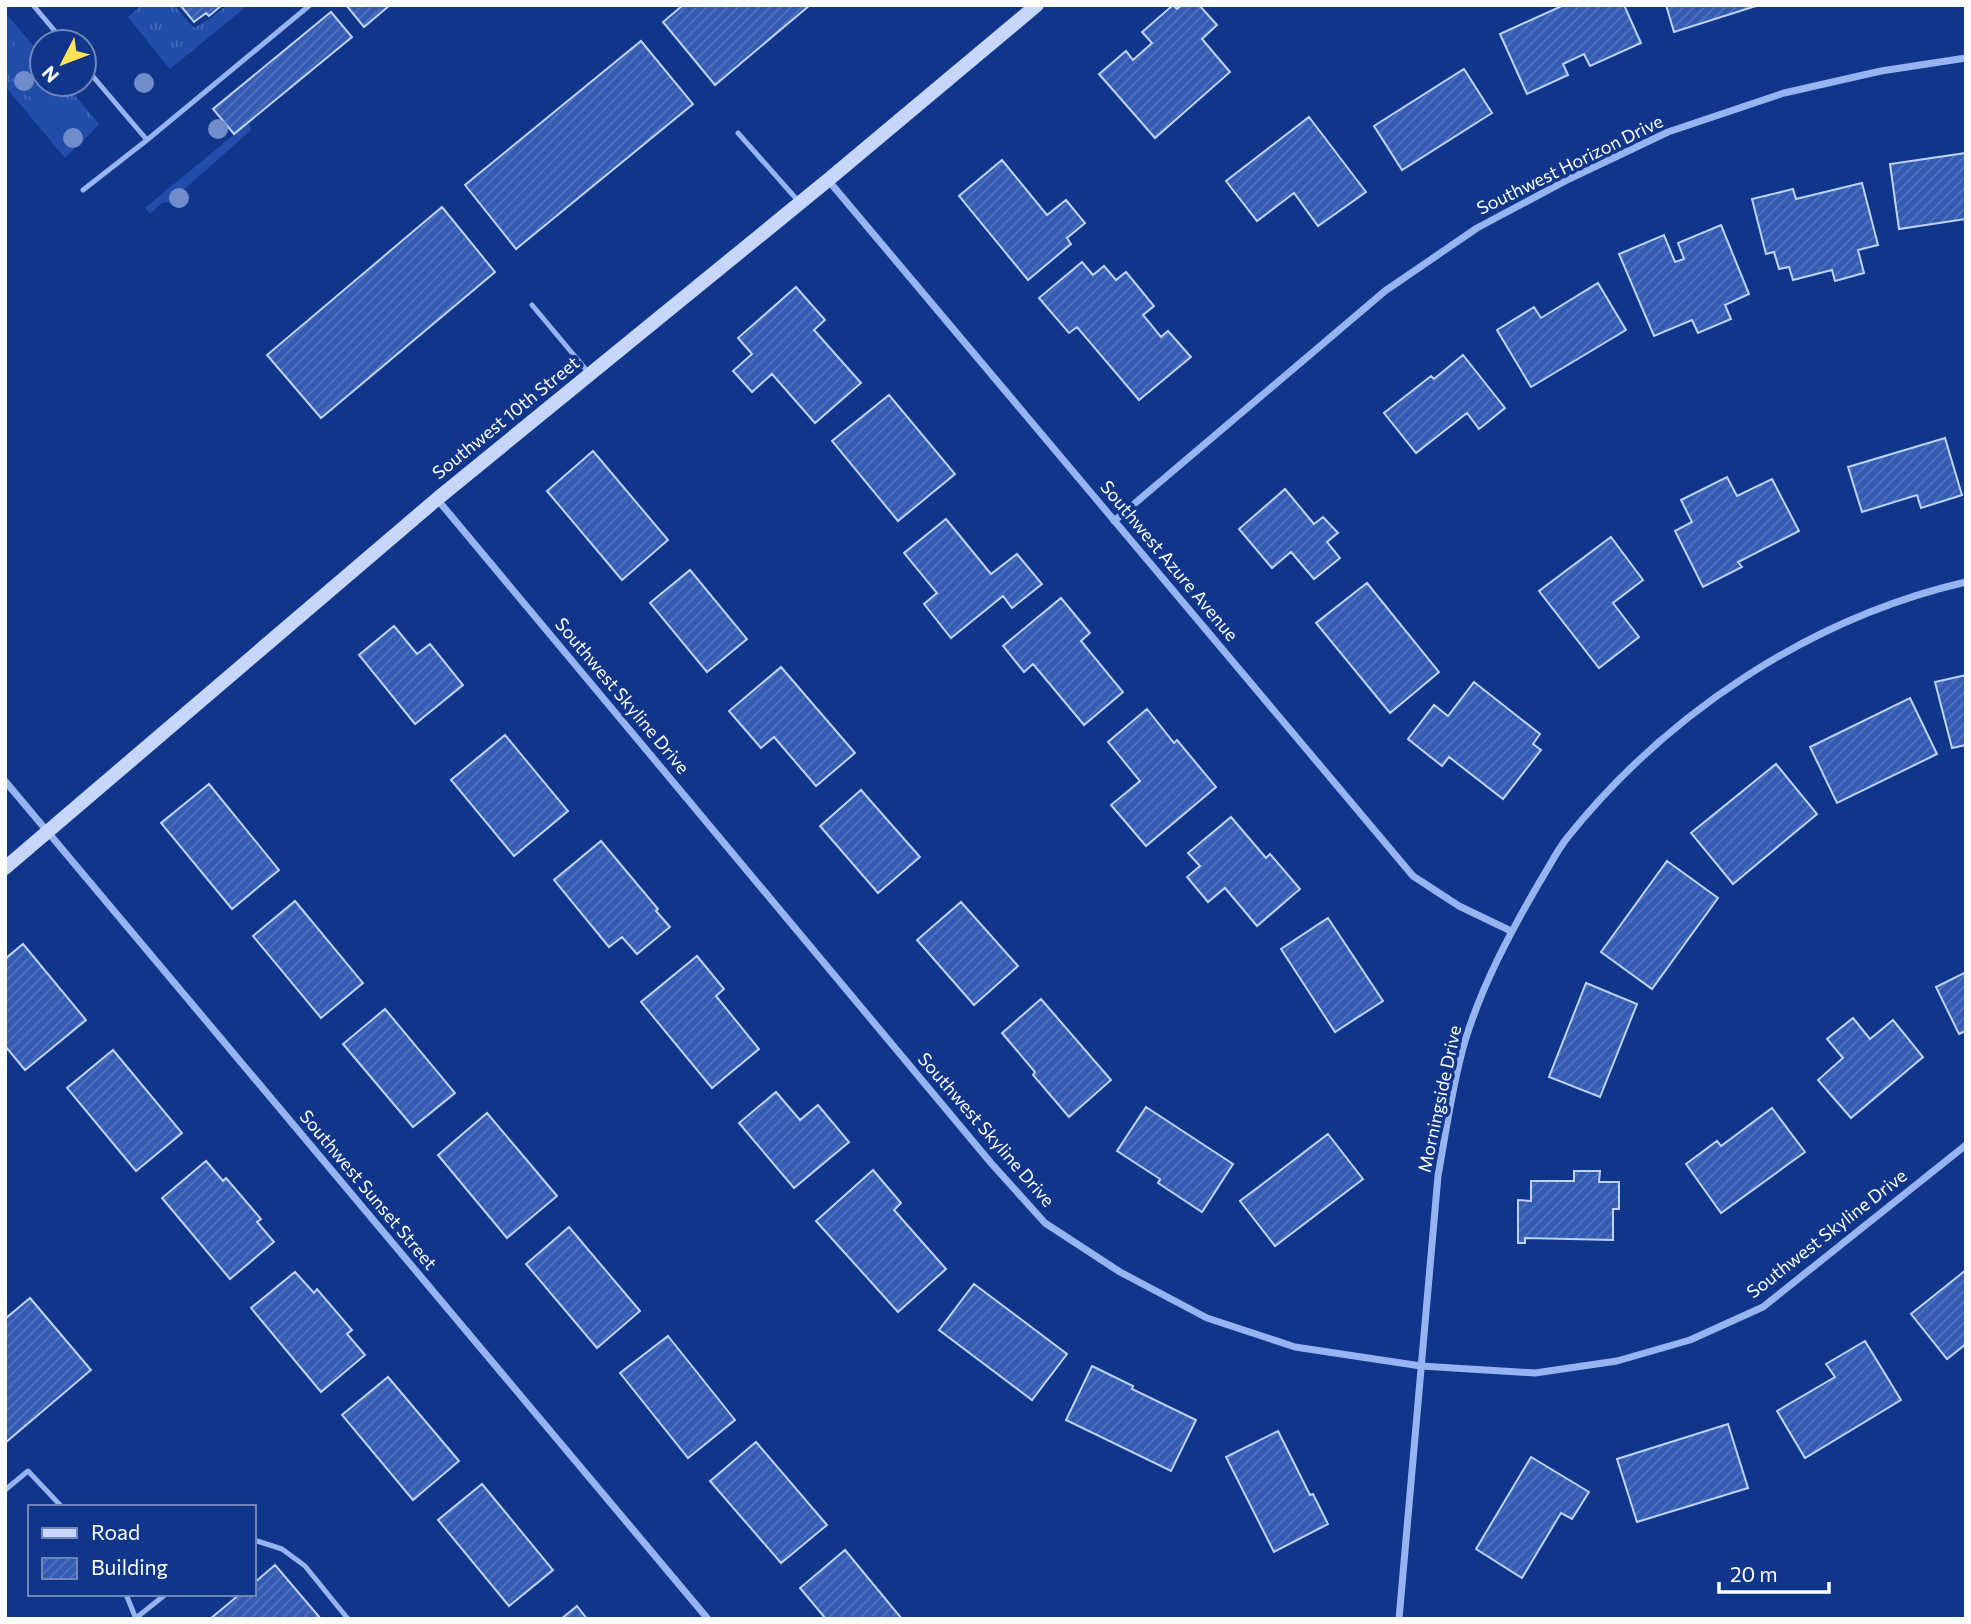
<svg xmlns="http://www.w3.org/2000/svg" width="1971" height="1624" font-family="Commissioner,sans-serif">
<style>
.grass{fill:url(#grass-tufts)}
.garden{fill:#224dab}
.building{fill:url(#building-hatch);stroke:#bed2fd;stroke-width:2}
.lines{fill:none;stroke-linecap:round;stroke-linejoin:round}
.lane{stroke:#97b4f2;stroke-width:5}
.street{stroke:#97b4f2;stroke-width:7}
.secondary{stroke:#c6d6fc;stroke-width:14}
.tree{fill:#708cca}
.labels{text-anchor:middle;stroke-width:7;stroke-linejoin:round;paint-order:stroke}
.street-label{font-size:18px;fill:#fff;stroke:#10368b}
</style>
<defs>
<pattern id="grass-tufts" width="24" height="20" patternUnits="userSpaceOnUse" patternTransform="scale(1.75)"><rect width="24" height="20" fill="#224dab"/><path d="M3 7l-1-3M5 7V3M7 7l1-3M15 17l-1-3M17 17v-4M19 17l1-3" fill="none" stroke="#4368b8"/></pattern>
<pattern id="building-hatch" width="6" height="6" patternUnits="userSpaceOnUse" patternTransform="scale(1.75)"><rect width="6" height="6" fill="#345cb3"/><path d="M-1 1l2-2M0 6l6-6M5 7l2-2" fill="none" stroke="#5274be"/></pattern>
</defs>
<rect width="100%" height="100%" fill="#10368b"/>
<path class="grass" d="M142,5H147L149,7L154,5H174L194,28L212,17L227,5H248L170,69L128,17Z
M8,16L42,56V80L5,36V18Z
M5,67L74,149L65,158L5,86Z
M45,84H65L99,124L89,135Z"/>
<path class="garden" d="M5,36L42,80V84H45L89,135L74,149L5,67Z
M248,123L251,127V130L170,202L162,203L150,214L145,208Z"/>
<path class="building" d="M180,5H222L209,16L206,13L194,22Z
M346,5H390L364,27Z
M683,5H810L715,85L663,22Z
M1173,5L1177,9L1182,5H1199L1217,25L1202,39L1230,72L1155,138L1099,74L1126,51L1133,60L1152,43L1142,32Z
M1564,5H1624L1641,43L1590,66L1584,54L1563,64L1568,75L1527,94L1500,34Z
M1666,5H1759L1674,32Z
M331,12L352,37L234,134L213,109Z
M641,41L693,104L516,249L465,185Z
M1464,69L1492,113L1402,170L1374,126Z
M1309,117L1366,192L1318,226L1294,193L1257,221L1226,181Z
M1966,153V219L1899,229L1890,164Z
M1002,160L1047,215L1066,200L1085,223L1067,238L1071,244L1028,280L959,196Z
M1862,183L1878,245L1858,250L1864,273L1835,281L1832,270L1793,280L1789,267L1779,269L1774,252L1766,254L1752,199L1793,189L1796,199Z
M442,207L495,272L321,418L267,355Z
M1721,225L1749,294L1725,305L1731,319L1698,333L1692,320L1654,336L1619,254L1664,235L1675,262L1684,259L1678,243Z
M1082,262L1093,275L1104,266L1116,280L1126,272L1154,306L1143,315L1161,337L1168,331L1191,357L1139,400L1077,327L1069,333L1039,298Z
M1598,283L1626,330L1531,387L1497,330L1534,307L1541,318Z
M796,287L825,320L814,330L861,383L815,423L772,374L752,392L733,371L752,354L738,338Z
M1463,355L1505,408L1479,429L1467,413L1416,453L1384,413L1431,376L1434,379Z
M889,395L955,474L898,521L832,441Z
M1945,438L1962,495L1921,508L1917,495L1862,512L1848,467Z
M593,451L668,540L622,580L547,491Z
M1727,477L1737,496L1772,479L1799,531L1738,562L1742,567L1703,587L1675,531L1692,522L1681,500Z
M1285,489L1314,524L1323,517L1338,533L1327,542L1340,558L1314,579L1291,552L1272,568L1239,529Z
M946,519L991,574L1017,554L1042,584L1012,608L1003,596L951,638L924,604L937,593L904,553Z
M1611,537L1643,580L1613,603L1639,637L1599,668L1539,591Z
M690,570L747,639L707,672L650,603Z
M1367,583L1439,672L1390,713L1316,623Z
M1061,598L1090,633L1081,641L1123,692L1084,725L1033,664L1024,672L1003,646Z
M394,626L417,654L430,644L463,685L415,724L359,655Z
M781,667L855,753L816,786L774,737L761,748L729,711Z
M1966,675V745L1952,748L1935,682Z
M1474,682L1540,734L1533,744L1541,750L1503,799L1449,757L1442,766L1408,739L1434,705L1448,716Z
M1910,698L1937,754L1837,803L1810,747Z
M1147,709L1174,743L1177,740L1216,787L1146,846L1111,805L1140,781L1108,742Z
M505,735L568,811L514,856L451,780Z
M1776,764L1817,814L1733,884L1691,833Z
M209,784L279,870L232,909L161,823Z
M861,790L920,857L878,893L820,826Z
M1231,817L1266,858L1270,854L1300,889L1257,926L1225,888L1208,902L1187,877L1200,866L1188,853Z
M601,841L658,909L656,911L670,927L637,954L622,937L609,947L554,880Z
M1667,861L1718,898L1652,989L1601,952Z
M295,901L363,983L321,1018L253,936Z
M961,902L1018,966L974,1005L917,940Z
M1328,918L1383,1001L1335,1032L1281,949Z
M23,944L86,1020L25,1070L5,1046V959Z
M697,956L724,989L716,996L759,1049L712,1088L641,1002Z
M1966,972V1031L1959,1034L1936,987Z
M1586,983L1637,1004L1600,1097L1549,1077Z
M1041,999L1111,1080L1069,1117L1033,1075L1035,1072L1002,1033Z
M385,1009L455,1093L413,1127L343,1044Z
M1853,1018L1870,1039L1893,1020L1923,1057L1851,1118L1818,1080L1843,1058L1827,1039Z
M113,1050L182,1133L136,1171L67,1088Z
M776,1092L800,1120L818,1105L849,1142L794,1188L739,1123Z
M1146,1107L1233,1164L1202,1212L1158,1183L1160,1179L1117,1151Z
M1772,1108L1805,1152L1721,1213L1686,1164L1717,1141L1721,1146Z
M487,1113L557,1196L507,1238L438,1155Z
M1328,1134L1363,1179L1275,1246L1240,1201Z
M206,1161L223,1181L226,1178L261,1219L257,1222L274,1242L230,1279L162,1198Z
M873,1170L901,1203L894,1210L946,1269L898,1312L816,1221Z
M1574,1171H1600L1599,1182H1619V1209H1613V1240L1525,1238V1243H1518V1200L1531,1201V1181H1574Z
M569,1227L640,1311L597,1348L526,1264Z
M1966,1270V1344L1947,1359L1911,1314Z
M295,1272L314,1293L317,1289L352,1330L347,1334L365,1355L321,1392L251,1308Z
M974,1284L1067,1354L1032,1400L939,1330Z
M30,1298L91,1370L5,1443V1319Z
M668,1336L735,1420L688,1458L620,1373Z
M1865,1341L1901,1400L1805,1458L1777,1411L1835,1377L1826,1364Z
M1092,1366L1133,1386L1132,1389L1196,1420L1171,1471L1066,1420Z
M388,1377L459,1461L413,1500L342,1415Z
M1728,1424L1748,1488L1637,1522L1617,1459Z
M1278,1431L1310,1495L1313,1494L1328,1524L1274,1552L1226,1457Z
M756,1442L827,1525L781,1563L710,1481Z
M1531,1457L1589,1492L1572,1519L1561,1513L1522,1578L1476,1549Z
M482,1484L553,1570L509,1606L438,1520Z
M845,1550L902,1619H826L800,1588Z
M275,1565L321,1619H210L240,1594H254V1583Z
M577,1606L587,1619H561Z"/>
<g class="lines">
<path class="lane" d="M33,5L64,42
M84,66L147,140
M738,133L800,203
M83,190L147,140L310,5
M532,305L588,372
M5,1490L28,1471L62,1507
M254,1540L282,1549L305,1566L348,1619
M126,1594L136,1619
M136,1618L166,1594"/>
<path class="street" d="M828,180L1413,876L1459,906L1511,931
M437,499L991,1163L1045,1223L1120,1272L1207,1318L1295,1347L1421,1366L1535,1373L1617,1361L1690,1340L1763,1307L1966,1145
M1114,521L1385,291L1477,228L1569,179L1668,132L1784,93L1881,71L1966,58
M5,781L708,1619
M1399,1619L1438,1176C1446,1132 1452,1085 1465,1041C1482,985 1510,933 1539,883C1548,869 1556,852 1567,838C1667,713 1810,618 1966,582"/>
<path class="secondary" d="M5,868L437,499L828,180L1037,5"/>
</g>
<g class="tree">
<circle cx="24" cy="81" r="10"/>
<circle cx="144" cy="83" r="10"/>
<circle cx="218" cy="129" r="10"/>
<circle cx="73" cy="138" r="10"/>
<circle cx="179" cy="198" r="10"/>
</g>
<g class="labels">
<g class="street-label">
<text transform="translate(1570 165) rotate(-26)" y="6">Southwest Horizon Drive</text>
<text transform="translate(506 418) rotate(-39)" y="6">Southwest 10th Street</text>
<text transform="translate(1169 561) rotate(50)" y="6">Southwest Azure Avenue</text>
<text transform="translate(622 696) rotate(50)" y="6">Southwest Skyline Drive</text>
<text transform="translate(1440 1099) rotate(-78)" y="6">Morningside Drive</text>
<text transform="translate(986 1130) rotate(49)" y="6">Southwest Skyline Drive</text>
<text transform="translate(368 1190) rotate(50)" y="6">Southwest Sunset Street</text>
<text transform="translate(1827 1234) rotate(-38)" y="6">Southwest Skyline Drive</text>
</g>
</g>
<rect width="1971" height="1624" fill="none" stroke="#ffffff" stroke-width="14"/>
<rect x="28" y="1505" width="228" height="91" fill="#10368b" stroke="#7086b9" stroke-width="2"/>
<rect x="42" y="1528" width="35" height="10" fill="#c6d6fc" stroke="#7086b9" stroke-width="2"/>
<text x="91" y="1540" font-size="21" fill="#ffffff">Road</text>
<rect x="42" y="1558" width="35" height="21" fill="url(#building-hatch)" stroke="#7086b9" stroke-width="2"/>
<text x="91" y="1575" font-size="21" fill="#ffffff">Building</text>
<g transform="translate(63 63) rotate(228)"><circle r="33" fill="#10368b" stroke="#7086b9" stroke-width="2"/>
<path d="M0-5L12 26L0 18L-12 26Z" fill="#ffe458"/>
<text y="-10" font-size="19" font-weight="bold" text-anchor="middle" fill="#ffffff">N</text>
</g>
<path d="M1719 1582v10h110v-10" fill="none" stroke="#ffffff" stroke-width="3.5"/>
<text x="1730" y="1582" font-size="21" fill="#ffffff" stroke="#10368b" stroke-width="5" paint-order="stroke">20 m</text>
</svg>
